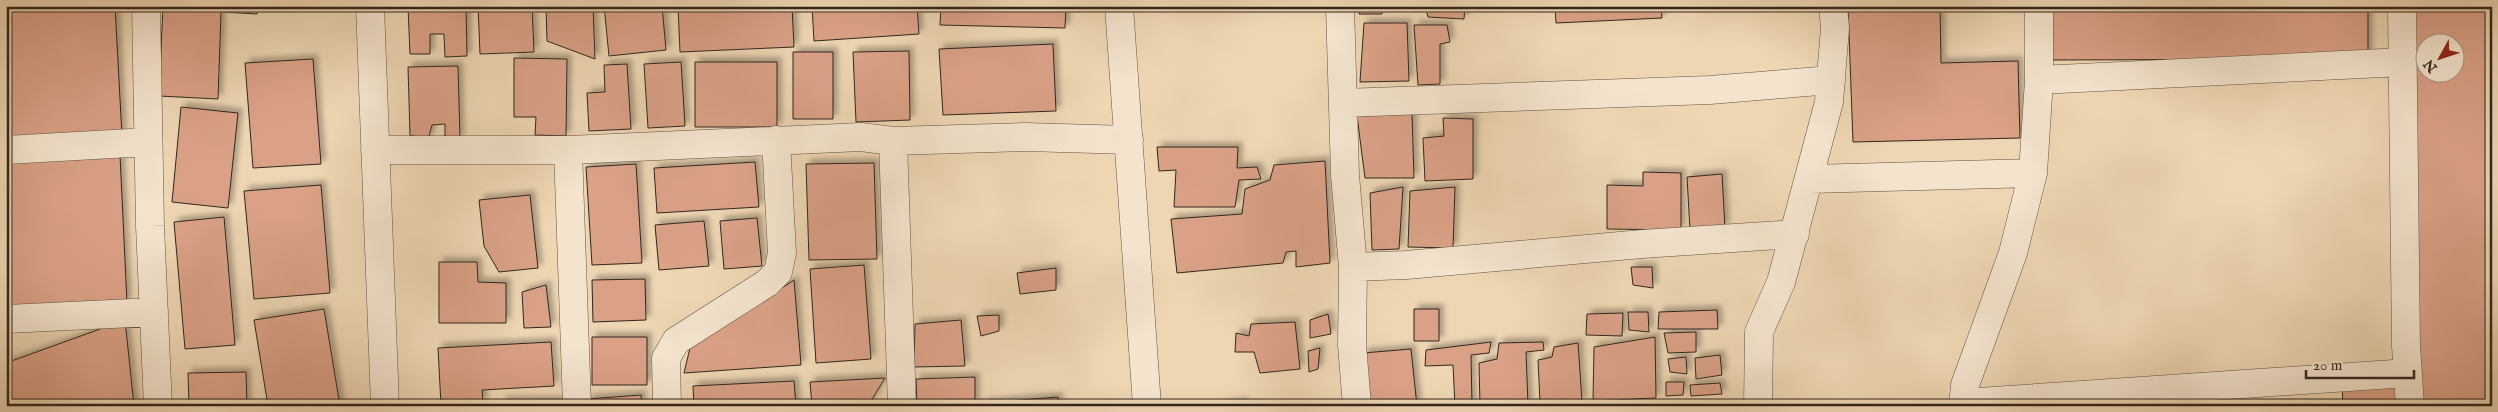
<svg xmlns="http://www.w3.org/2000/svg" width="2498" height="412" font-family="'IM FELL English',serif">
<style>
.building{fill:#daa186;stroke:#31271f;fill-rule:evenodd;filter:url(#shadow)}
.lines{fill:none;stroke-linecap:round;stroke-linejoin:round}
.street-casing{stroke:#605344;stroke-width:29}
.street{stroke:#f4e4ce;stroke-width:28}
</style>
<defs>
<filter id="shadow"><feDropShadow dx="4.5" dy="-4.5" stdDeviation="2.5" flood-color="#0004"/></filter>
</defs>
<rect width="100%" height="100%" fill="#eed6b3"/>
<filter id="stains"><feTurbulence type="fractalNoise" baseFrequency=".004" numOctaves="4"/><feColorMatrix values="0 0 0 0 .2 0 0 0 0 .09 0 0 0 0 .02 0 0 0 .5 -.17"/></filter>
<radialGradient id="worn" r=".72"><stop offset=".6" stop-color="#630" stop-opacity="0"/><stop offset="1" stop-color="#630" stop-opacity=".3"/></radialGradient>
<path class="building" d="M6,6H115L122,136L6,142Z
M163,6H258L257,14L221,12L218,99L159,96Z
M408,6H466L467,56L445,57L444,34H430V54H410Z
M478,6H532L534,52L480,54Z
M546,6H593L595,59L547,41Z
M604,6H662L666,50L609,56Z
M678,6H792L794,47L680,52Z
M812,6H917L919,34L814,41Z
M941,6H1066L1065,28L940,25Z
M1360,6H1382V14H1359Z
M1425,6H1465L1464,19L1428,17Z
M1555,6H1661L1662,18L1556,23Z
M1848,6H1940L1941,63L2018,61L2020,138L1853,142Z
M2047,6H2368V59L2047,60Z
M2411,6H2492V406H2421ZM2426,42H2456V72H2426Z
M1364,23H1407L1409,81L1360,82Z
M1414,25H1447L1450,42L1440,44V84L1418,85Z
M1053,44L1056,111L943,115L939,49Z
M909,51L910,120L856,122L853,52Z
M793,52H833V119H793Z
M514,58L567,59L566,136L535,135L536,117H514Z
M313,59L321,164L253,168L245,63Z
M681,62L685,126L648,128L644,64Z
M695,62H777V127H695Z
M627,64L631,129L589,131L587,93L605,92L604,65Z
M458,66L460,139L445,140V124L432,125L428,140L410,135L408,67Z
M181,107L238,113L228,208L172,202Z
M1412,114L1414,178H1365L1357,116Z
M1443,118L1473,119V179L1425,181L1423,138L1444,136Z
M1157,147H1238L1237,168L1257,167L1261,179L1239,180L1235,207H1174L1176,170L1159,171Z
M120,155L127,303L6,308V160Z
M1325,161L1330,263L1296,267V251L1286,252L1283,263L1177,273L1171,219L1242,214L1245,189L1270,180L1274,165Z
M755,162L759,207L657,213L654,168Z
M874,163L877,259L809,260L806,164Z
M636,164L642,263L592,265L586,167Z
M1643,172L1681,173V230L1607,229V185L1643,186Z
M1722,174L1725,228L1690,230L1687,177Z
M321,185L330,293L254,299L244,191Z
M1403,187L1399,249L1372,250L1370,193Z
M1455,187L1453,248L1408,247L1410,191Z
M530,195L538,268L499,272L484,246L479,200Z
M224,217L235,345L185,349L174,222Z
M757,218L762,266L724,269L720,221Z
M704,221L709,266L659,270L655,225Z
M439,262H477L478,282L506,283V323H439Z
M864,265L871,359L816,363L810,269Z
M1631,267H1652L1653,288L1633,285Z
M1056,268V290L1020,294L1017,273Z
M645,279L646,320L593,322L592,280Z
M794,280L801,365L684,373L690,348Z
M546,285L551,327L524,328L522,292Z
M324,309L340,406H268L254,320Z
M1414,309H1439V341H1414Z
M1717,310L1718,329H1658L1659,312Z
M1628,312H1648L1649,332L1629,330Z
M1623,313L1622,336L1586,335L1587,314Z
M1328,314L1331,334L1310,338V320Z
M999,315V331L981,336L977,316Z
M125,320L134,406H6V363Z
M961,320L965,366L914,367L915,324Z
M1295,322L1300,369L1260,373L1254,352H1235L1236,333L1249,336L1251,324Z
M1696,332V352L1668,353L1664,333Z
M592,337H647V385H592Z
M1655,337L1656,398L1593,401L1594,347Z
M551,342L554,386L482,390L483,403L441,405L438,348Z
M1491,342L1489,353L1471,355L1472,406H1455L1453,365L1425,366L1426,350Z
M1543,342L1544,350L1526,352L1528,405L1480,406L1479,363L1497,359L1499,343Z
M1578,343L1582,402H1540L1538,360L1552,357L1554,347Z
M1320,348L1318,369L1309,372L1308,351Z
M1411,349L1417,406H1367L1363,353Z
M1720,355L1722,375L1696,379L1695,358Z
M1686,357L1687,374L1670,372L1668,359Z
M246,372L247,406H189L188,373Z
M975,377V406H917L916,379Z
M885,378L871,401L866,406H812L810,382Z
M2399,380V406H2343L2342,382Z
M794,381L796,406H694L693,386Z
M1666,382H1684L1683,395L1666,396Z
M1720,383L1722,394L1691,396L1690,385Z
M641,395L642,406H587V399Z
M1058,397L1059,406H984V403Z
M502,401H561V406H502Z
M1244,402V406H1216Z"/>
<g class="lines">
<defs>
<path id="street" d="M146,6L150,226L158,406
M370,6L385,406
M1119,6L1147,406
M1340,6L1345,175L1353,267L1352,345L1357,406
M2402,6L2406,346L2410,406
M2039,80L2403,62
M1343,103L1710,90L1831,80
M893,141L902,406
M6,150L148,142
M375,150H568L861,137L893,141L1026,137L1129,140
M568,150L577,406
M1810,179L2033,173
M1353,267L1406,265L1642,244L1795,234
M6,319L154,312
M1963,403L2408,373
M667,406L666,358L676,341L767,283L778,272L782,253L776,140
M1758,406L1759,332L1781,282L1829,102L1835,28L1833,6
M1963,406L1965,385L2013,253L2033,173L2039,80V6"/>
</defs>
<use href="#street" class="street-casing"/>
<use href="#street" class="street"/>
</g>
<rect width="2498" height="412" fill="none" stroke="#eed6b3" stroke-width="25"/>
<rect x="8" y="8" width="2483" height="397" fill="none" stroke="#31271f" stroke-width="2.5"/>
<rect x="12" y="12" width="2473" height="387" fill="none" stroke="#31271f"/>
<g transform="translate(2440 58) rotate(230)"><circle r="24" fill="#f4e4ce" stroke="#a69888"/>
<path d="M0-4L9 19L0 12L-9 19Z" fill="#8f2418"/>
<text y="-8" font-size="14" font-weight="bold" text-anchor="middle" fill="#31271f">N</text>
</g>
<path d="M2306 370v8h108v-8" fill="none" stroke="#31271f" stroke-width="2.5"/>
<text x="2313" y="370" font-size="15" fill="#31271f" stroke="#f4e4ce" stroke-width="4" paint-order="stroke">20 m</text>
<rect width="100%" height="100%" filter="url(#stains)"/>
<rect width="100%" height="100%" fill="url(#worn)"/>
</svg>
